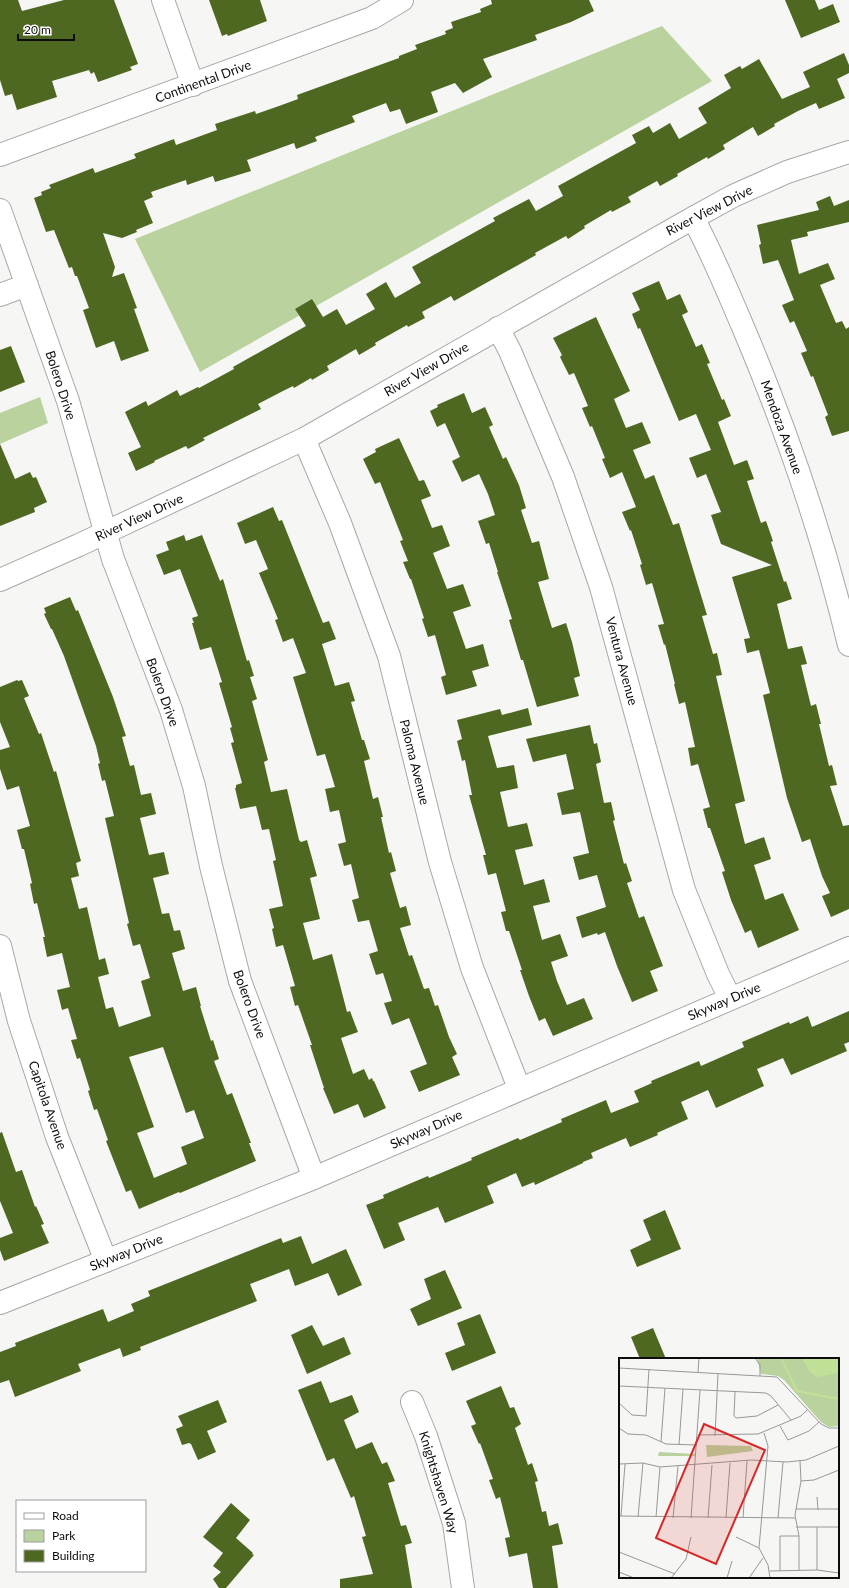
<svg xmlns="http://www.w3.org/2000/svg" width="849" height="1588" font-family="Lato,sans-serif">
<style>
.green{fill:#bad29d}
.building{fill:#4e6822;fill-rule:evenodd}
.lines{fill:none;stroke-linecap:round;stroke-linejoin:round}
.minor-casing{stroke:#a8a9a6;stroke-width:24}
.minor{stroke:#fff;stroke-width:22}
.labels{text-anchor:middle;stroke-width:3;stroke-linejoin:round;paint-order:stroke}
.street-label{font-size:13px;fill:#0c0d0c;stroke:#fff}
.inset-river{fill:none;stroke:#c1e198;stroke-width:2}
.inset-road{fill:none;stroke:#989997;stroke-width:1}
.view{fill:#d62828;fill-opacity:0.15;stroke:#d62828;stroke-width:2}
.inset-edge{fill:none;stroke:#0c0d0c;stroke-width:2}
</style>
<rect width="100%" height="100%" fill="#f6f7f4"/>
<path class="green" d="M662,26L712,81L200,372L135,239Z
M40,397L48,423L0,444V413Z"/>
<path class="building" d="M0,0H18L22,11L64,0H114L138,64L130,67L132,70L98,82L94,72L91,74L89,70L52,81L57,97L17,110L12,94L5,96L0,80Z
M209,0H260L267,21L228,36L227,34L222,36Z
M491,0H589L594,11L571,22L535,35L537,40L483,59L492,77L463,93L455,83L431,92L438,112L406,124L400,109L390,112L386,103L352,116L355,122L315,137L317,141L296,149L294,143L247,160L251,171L215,182L213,176L187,185L186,180L151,192L153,197L144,201L153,223L136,230L137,232L122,238L103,233L115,267L112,277L124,273L137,308L134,309L149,351L121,361L114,341L96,348L83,310L89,308L77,276H75L72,267L69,268L54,230L46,232L34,198L42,195L41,192L51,188L49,185L75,175L93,168L95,173L136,158L134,154L174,139L176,145L217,130L215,124L255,111L256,114L279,106L298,99L297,95L399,58V56L417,49L415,45L446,34L445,31L453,28L451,22L481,12L480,9L492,4Z
M785,0H815L819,10L833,4L840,22L801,38Z
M844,53L849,65V73L837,79L845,98L819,109L816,103L798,111L774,124L775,126L758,136L753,127L723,145L725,149L708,159L707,157L677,174L678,176L660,186L657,181L628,197L631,202L612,212L611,210L584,226L585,228L568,239L566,236L535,253L536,255L454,301L451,296L422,312L425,318L408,327L407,325L375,343L376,345L359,355L356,349L327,366L329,370L312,380L311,378L294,388L293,386L281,392L258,404L261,409L203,438L205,440L188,449L186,446L154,461L155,462L136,471L128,453L141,447L125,412L146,401L148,406L177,390L180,396L198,387L199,388L234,369L233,367L306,326L295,309L312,299L323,317L337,309L346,325L375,309L366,294L386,282L395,298L421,283L412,267L495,221L493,218L529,199L536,211L563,196L558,186L636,143L632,135L649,126L653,133L670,123L679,139L707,123L698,108L731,88L724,75L740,66L742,69L759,59L782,99L810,87L803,72Z
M830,196L834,206L849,200V222L807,232L808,236L791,240L799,274L828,263L835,279L820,285L836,323L842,321L846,329L849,327V431L832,436L825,417L828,415L813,376L811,377L801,353L807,351L794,321L790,323L782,305L794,300L778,260L763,264L759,245L761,244L757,225L819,210L816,202Z
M659,281L667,300L680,294L688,312L682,315L696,347L702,344L710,363L707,364L722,400L724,399L731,416L718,422L734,465L747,460L754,479L747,481L761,523L766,521L773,541L771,542L784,582L786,581L792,599L777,604L788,649L802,646L807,664L801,665L811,706L816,704L821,724H819L829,766L832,765L837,785L830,786L843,826L849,825V909L831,917L822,896L830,893L822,876L810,839L802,842L787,798L763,695L770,693L759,650L747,653L744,639L750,638L732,577L772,565L721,544L711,515L721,512L706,474L697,478L689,458L711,450L696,414L679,421L640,328L638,329L632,314L640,310L632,293Z
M596,317L630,391L614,399L626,428L642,422L651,443L633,450L645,479L654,475L673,525L679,523L707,615L702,616L713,654L717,653L722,675L716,676L745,801L735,804L745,844L764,837L771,859L754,865L765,900L783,893L799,930L758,948L751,930L745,933L731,900L722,872L725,871L710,828H708L703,809L710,807L698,764L691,766L688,748L695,747L685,702L679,704L674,684H675L665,644L664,645L658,625L664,624L652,583L646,585L640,565L642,564L631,530L630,531L622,512L636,507L622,472L610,478L602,459L605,458L592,426L590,427L582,408L588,406L574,373L569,375L560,357L562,355L553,338Z
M11,346L25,382L0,392V350Z
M464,393L472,413L485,407L493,425L489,427L503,459L506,457L519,485L526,508L521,510L532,543L539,541L549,579L538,582L552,628L566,623L572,642L580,676L574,678L579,696L537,707L523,660H521L509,620L512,619L497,572H498L489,543L486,544L478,521L495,515L488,494L479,474L462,482L452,461L460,457L445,423L437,427L430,411L438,407L437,405Z
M399,438L419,481L424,480L431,496L421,500L432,528L442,525L450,546L433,553L447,589L463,584L471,606L453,612L466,649L483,644L489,666L472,671L477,686L446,695L441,677L446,675L435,635L428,637L422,619L424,618L411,579H410L403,562L408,561L400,541L403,540L380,482L375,484L363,459L376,452L375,449Z
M0,444L15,479L30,472L33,478L36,477L47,502L34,508L35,512L0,526Z
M273,507L279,521L282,520L323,623L329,621L336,639L322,644L335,686L349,682L355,701L351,702L362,740H364L370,759L364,761L373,799L378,797L383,817H381L389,853L391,852L396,871L390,873L400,908L406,906L411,925L400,928L409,956L412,955L424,989L429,988L435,1006L438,1005L449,1037L457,1054L452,1057L460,1075L419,1092L410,1071L427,1064L409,1018L392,1025L384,1003L392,1001L383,973L376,975L369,954L378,951L369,920L358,922L352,900L359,898L351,864L344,866L338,844L346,842L339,810L330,812L325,789L335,787L325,754L317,756L293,677L306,673L293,638L283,642L275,620L278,619L259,573L268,569L256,540L245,544L237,523Z
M184,535L186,541L202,535L220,581L223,579L247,661L249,660L254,676L250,677L257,699L252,701L268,760L264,762L271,792L287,789L299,840L301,842L307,840L317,876L310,878L320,919L303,923L313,960L332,954L347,1012L350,1011L358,1032L341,1038L353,1074L364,1069L369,1080L372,1078L373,1081H374L386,1108L364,1118L358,1104L334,1114L323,1088H324L310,1045H312L298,1005L295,1006L290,987L295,986L283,945L276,947L272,929L274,928L269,909L283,906L273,861L276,860L269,829L262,830L256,806L240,809L235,788H236V785L242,783L231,743L234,742L230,728L232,727L219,683L222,682L211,647L200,650L192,623H194L192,618L198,616L180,569L164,575L156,555L169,550L166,542Z
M70,597L76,611L78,610L113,697L126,736L122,737L130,766L134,765L141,795L151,793L156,814L140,818L149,855L164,852L169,874L153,878L162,914L169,913L174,931L180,930L185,949L172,953L183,991L196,987L201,1006H200L211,1041L213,1040L219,1059L214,1061L227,1095L232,1093L251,1143H249L256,1161L180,1193L179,1192L139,1209L131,1190L126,1192L106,1141L108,1140L97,1109L94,1110L88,1091L90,1090L80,1058L77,1059L71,1040L77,1039L68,1008L62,1010L57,990L70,987L62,953L47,957L43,937H45L37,903L34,904L30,884L32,883L24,849H22L17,830L30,826L19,786L7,790L0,769V750L10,747L0,722V687L17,680L18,681L22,680L29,696L24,698L39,734L41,733L54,772L56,771L81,861L76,863L79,876L71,878L79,909L87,907L99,960L105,958L109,974L98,977L106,1009L113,1007L119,1027L151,1016L141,981L150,978L140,944L133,946L127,924L129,923L105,818L114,816L105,780L102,781L98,764L100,763L96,746L64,656L52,629H51L44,614L46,613L44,608ZM163,1047L186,1113L194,1110L204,1138L181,1147L187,1164L154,1178L137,1133L154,1127L129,1057Z
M528,708L532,725L488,736L497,768L514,765L518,788L500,792L508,827L527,823L533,846L515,850L524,885L544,879L550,902L533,906L542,940L560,934L568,956L551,962L557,981L567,1005L584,998L593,1019L553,1036L545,1018L539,1021L529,996L520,970H522L509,931H506L501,912L506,911L496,873L488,875L483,855H486L469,795H472L465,760L462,761L457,741L462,739L457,720L500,709L502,715Z
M590,725L594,744L597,743L601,762L596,764L604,803L611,802L615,820L613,821L624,864L626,863L632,881L627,883L639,918L644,916L663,966L650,971L658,991L632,1002L617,966L605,932L598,935L597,933L582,938L576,917L606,907L597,875L579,880L573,857L589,853L580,812L562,815L557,793L574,789L566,754L533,762L526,739Z
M849,1011V1042L844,1044L847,1051L791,1075L783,1058L757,1069L764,1086L716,1108L708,1090L681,1102L688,1119L657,1133L658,1135L630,1147L626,1138L591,1153L593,1158L583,1162V1163L535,1185L534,1182L522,1187L516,1173L487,1186L494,1203L445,1223L438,1207L398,1223L405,1240L384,1249L366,1205L384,1198L383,1195L428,1176L429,1178L472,1160L471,1158L518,1138L520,1140L562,1122L561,1119L606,1100L611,1113L639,1102L634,1091L652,1083L651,1081L699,1061L701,1066L744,1047L742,1042L789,1022L790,1024L808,1016L812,1027Z
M2,1132L16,1172L22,1170L35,1207L36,1206L44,1224L41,1225L49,1243L4,1261L0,1250V1238L13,1233L0,1201V1133Z
M665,1210L681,1249L637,1267L630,1250L651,1240L643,1220Z
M301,1236L312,1264L346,1249L362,1285L338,1296L328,1273L295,1286L289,1269L250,1284L257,1301L140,1347L141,1350L123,1357L120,1348L78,1364L81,1371L15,1397L9,1380L0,1383V1352L16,1346L15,1343L103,1309L108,1322L134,1311L131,1304L150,1296L148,1291L281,1238L283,1243Z
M445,1270L462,1308L418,1326L410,1309L431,1299L424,1279Z
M480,1314L496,1353L452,1371L445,1353L465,1345L457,1323Z
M312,1325L323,1346L344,1337L351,1354L307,1374L291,1335Z
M653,1328L666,1359H640L631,1337Z
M321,1381L330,1403L352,1395L359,1412L344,1420L356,1449L372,1442L382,1464L387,1462L395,1481L388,1483L401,1526L406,1525L412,1543L405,1545L412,1588H340V1579L373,1574L362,1537L366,1536L354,1496L351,1498L334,1458L327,1461L298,1390Z
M501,1386L510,1408L514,1407L521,1424L515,1428L528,1465L532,1463L538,1481L535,1482L542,1512L546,1511L549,1526L558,1523L563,1544L552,1546L558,1588H533L527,1553L509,1557L505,1538L510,1537L500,1497L496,1499L489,1480L493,1479L480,1443L479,1444L471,1426L476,1424L466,1401Z
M218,1400L227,1422L207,1431L216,1452L198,1460L191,1444L189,1443L182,1445L176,1429L183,1426L178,1416Z
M231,1503L250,1520L236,1538L253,1553L252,1554L254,1555L226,1588H219L213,1579L221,1572L213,1566L223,1553L203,1537Z"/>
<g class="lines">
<defs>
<path id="minor" d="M163,0L193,85
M0,155L372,18L402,0
M0,210L68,401L113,559L171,710L194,786L211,866L240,981L314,1178
M693,218C712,253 727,290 743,327C787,431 823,536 849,645
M0,295L27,285
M498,328L510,351L563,477L601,587L684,890L718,974L730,998
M304,439L340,523L389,656L440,862L472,968L519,1088
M0,580L79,545L304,439L693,218L733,196L787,172L849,152
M0,946L19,1021L57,1137L106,1261
M0,1303L314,1178L849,948
M412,1402L426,1436L454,1523L463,1588"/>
</defs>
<use href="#minor" class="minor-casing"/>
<use href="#minor" class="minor"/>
</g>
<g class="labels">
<g class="street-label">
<text transform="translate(203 81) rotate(-20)" y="5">Continental Drive</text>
<text transform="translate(709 210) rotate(-27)" y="5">River View Drive</text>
<text transform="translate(426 369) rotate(-30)" y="5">River View Drive</text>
<text transform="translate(61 385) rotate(72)" y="5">Bolero Drive</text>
<text transform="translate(782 427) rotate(70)" y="5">Mendoza Avenue</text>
<text transform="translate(139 517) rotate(-25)" y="5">River View Drive</text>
<text transform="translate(622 661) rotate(75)" y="5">Ventura Avenue</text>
<text transform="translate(163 692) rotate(70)" y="5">Bolero Drive</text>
<text transform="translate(415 762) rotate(76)" y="5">Paloma Avenue</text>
<text transform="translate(724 1001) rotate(-23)" y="5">Skyway Drive</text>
<text transform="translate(250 1004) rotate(70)" y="5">Bolero Drive</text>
<text transform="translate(48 1105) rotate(71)" y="5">Capitola Avenue</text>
<text transform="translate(426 1129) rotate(-24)" y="5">Skyway Drive</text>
<text transform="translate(126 1252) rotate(-22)" y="5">Skyway Drive</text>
<text transform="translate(439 1482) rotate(73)" y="5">Knightshaven Way</text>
</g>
</g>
<g transform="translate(619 1358)">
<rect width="220" height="220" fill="#f6f7f4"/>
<path d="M138,0H220V68L210,69L202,64L165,22L159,18L142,16ZM87,87L132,88L134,93L88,99ZM40,94L76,96V98H39Z" fill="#bad29d"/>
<path d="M183,0H220V15L198,19L191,14Z" fill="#c1e198"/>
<path class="inset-river" d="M162,0L178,33L220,41"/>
<path class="inset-road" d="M136,0L141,7V18M0,10L158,19L202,66L210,70H220M79,14L80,0M0,28L147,35L152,38L172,62M116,34L115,58L117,60L138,58L159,47M0,45L13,57L27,58L30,11M161,68L169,82L190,73L200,64M0,70L9,76L27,77L47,86L78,87M145,75L149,88L140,190L149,207L151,220M79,77L139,76L182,58L188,52M96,78L99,15M42,84L46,30M60,87L64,31M0,106L24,105L41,109L132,102L168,104L187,102L220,88M182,123L195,122L220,112M198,139L199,152M177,151H220M0,158L176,160M2,158L6,106M19,159L24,105M37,159L41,109M54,160L59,108M72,160L81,32M89,160L93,107M107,160L111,105M124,160L128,103M159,160L164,104M177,169H220M117,179L140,190M0,194L56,216M198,212V169M151,213L198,212L220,215M161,213V178H180M180,213V178L176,157L182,123L181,103M0,214L15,220M52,220L67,201L72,179M108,220L113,203M130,220L144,200"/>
<path class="view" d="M85,66L146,92L97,206L37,180Z"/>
<rect width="220" height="220" class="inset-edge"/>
</g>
<rect x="16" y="1500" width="130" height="72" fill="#ffffff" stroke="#9e9e9e"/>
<rect x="24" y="1513" width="20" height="6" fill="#ffffff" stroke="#9e9e9e"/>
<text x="52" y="1520" font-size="12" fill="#0c0d0c">Road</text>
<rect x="24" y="1530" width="20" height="12" fill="#bad29d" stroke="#9e9e9e"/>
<text x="52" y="1540" font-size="12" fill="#0c0d0c">Park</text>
<rect x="24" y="1550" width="20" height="12" fill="#4e6822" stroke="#9e9e9e"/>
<text x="52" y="1560" font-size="12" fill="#0c0d0c">Building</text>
<path d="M18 34v6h56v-6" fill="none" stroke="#0c0d0c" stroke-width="2"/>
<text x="24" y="34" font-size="12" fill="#0c0d0c" stroke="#ffffff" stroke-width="3" paint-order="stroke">20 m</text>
</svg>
